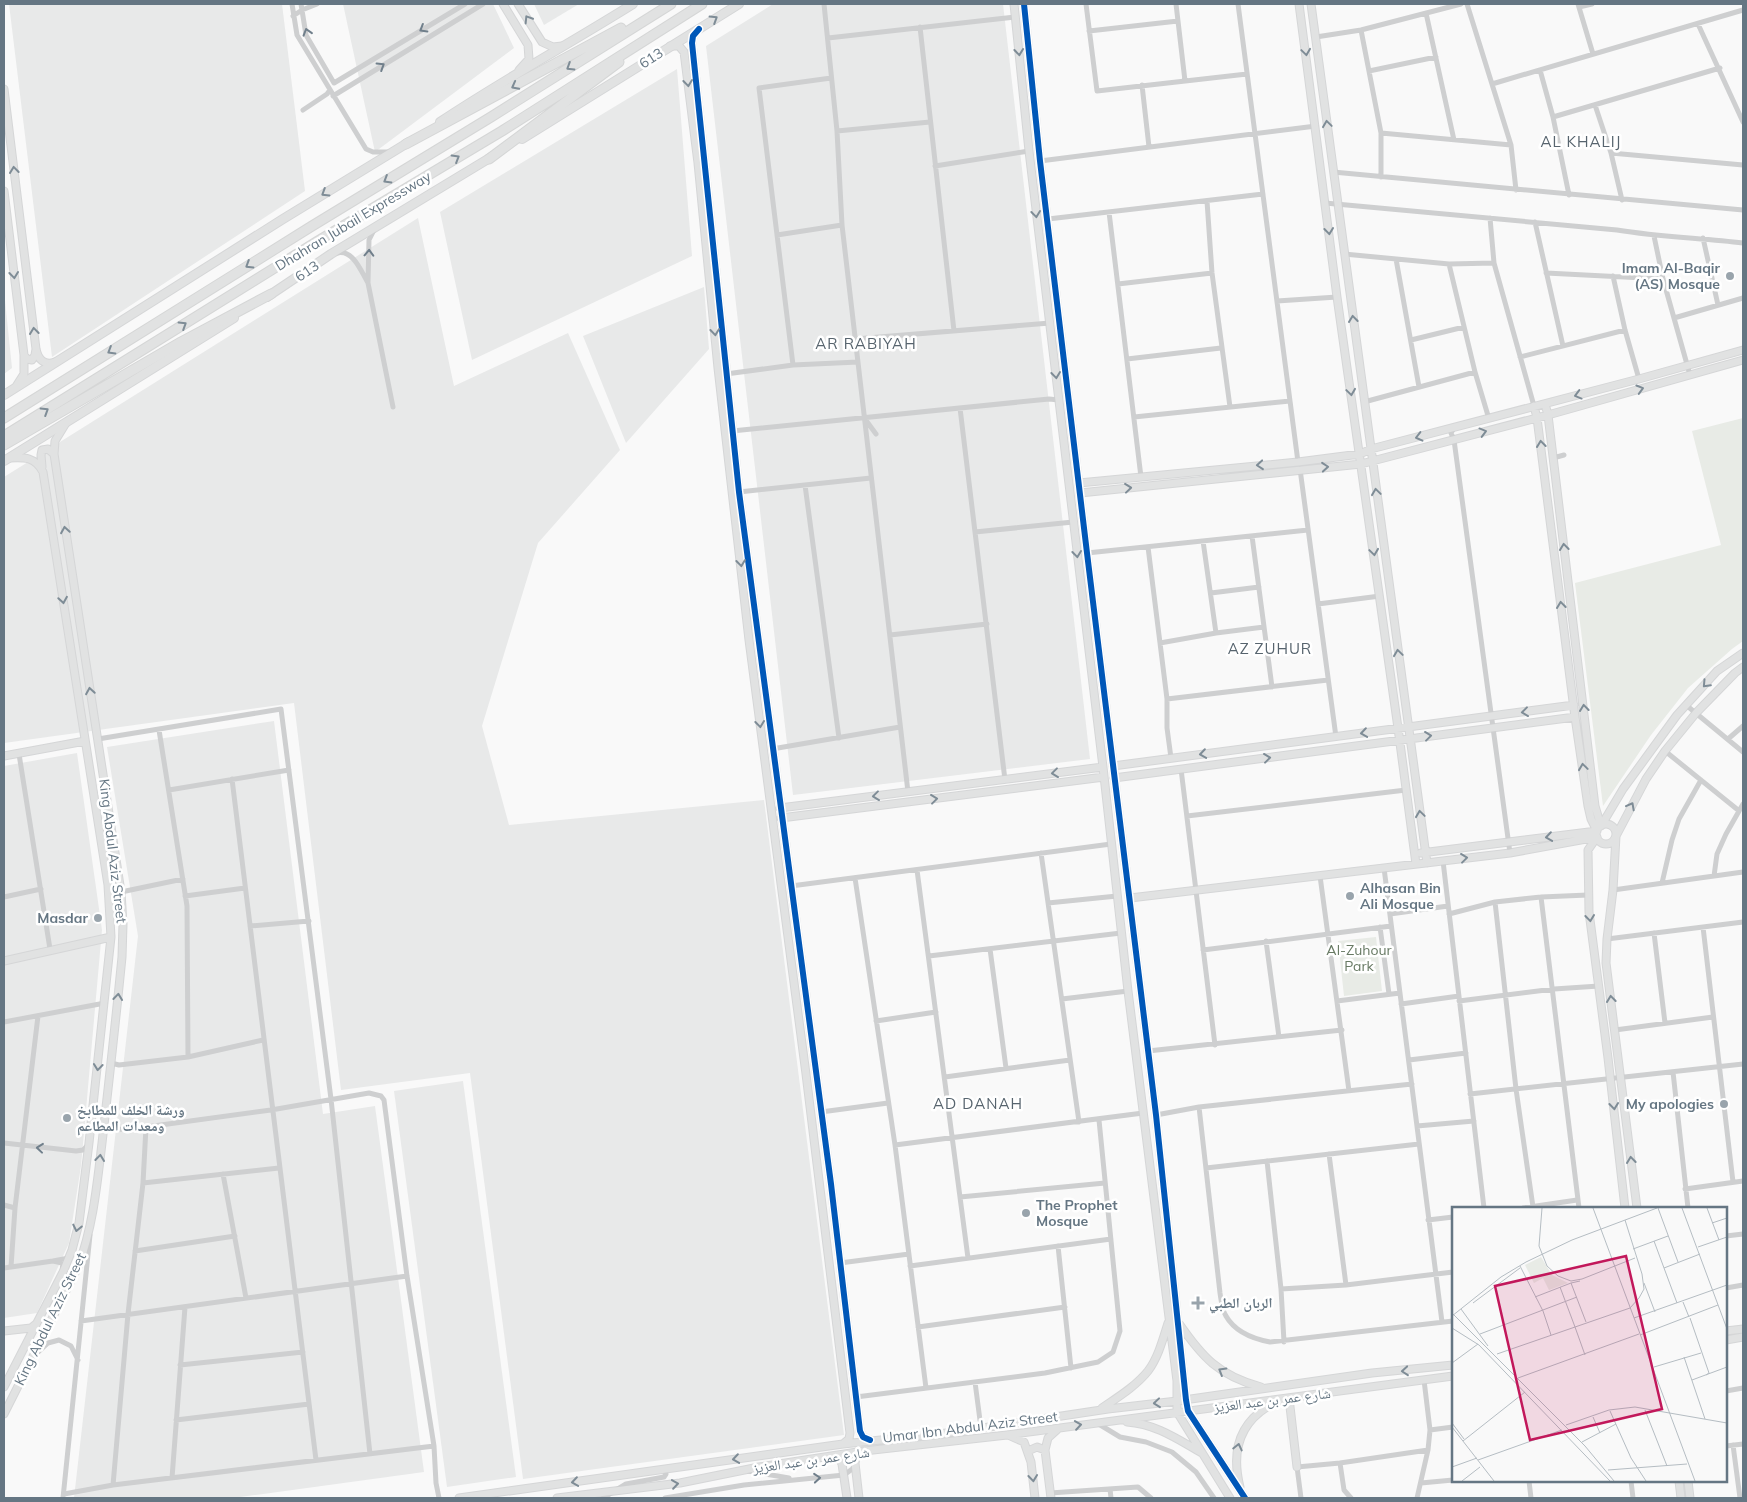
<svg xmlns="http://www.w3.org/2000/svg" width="1747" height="1502" font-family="Mulish,'Noto Naskh Arabic',sans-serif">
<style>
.built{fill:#e8e9e9}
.green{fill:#e8ebe6}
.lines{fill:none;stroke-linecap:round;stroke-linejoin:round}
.secondary-casing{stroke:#d5d6d7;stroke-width:9}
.primary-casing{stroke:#d5d6d7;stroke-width:10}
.highway-casing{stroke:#d5d6d6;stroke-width:11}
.street{stroke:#cecfd0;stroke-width:5}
.secondary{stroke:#e1e2e2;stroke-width:7}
.primary{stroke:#e1e2e2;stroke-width:8}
.highway{stroke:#e1e2e2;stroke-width:9}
.cycleway-casing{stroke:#fff;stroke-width:9}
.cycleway{stroke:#0057b8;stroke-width:6}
.oneway{stroke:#7e8c96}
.oneway2{stroke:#707f8b}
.poi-dot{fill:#99a4ac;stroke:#fff;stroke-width:2}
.labels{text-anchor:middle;stroke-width:5;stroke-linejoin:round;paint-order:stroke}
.street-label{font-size:14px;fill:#657683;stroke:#fff}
.poi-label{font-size:14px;font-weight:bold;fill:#657683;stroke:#fff;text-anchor:start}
.park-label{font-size:14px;fill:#687a64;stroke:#fff}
.neighbourhood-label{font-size:15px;letter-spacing:1px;fill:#57646e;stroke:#fff}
.inset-road{fill:none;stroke:#b5bdc3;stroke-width:1}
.view{fill:#c2185b;fill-opacity:0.15;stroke:#c2185b;stroke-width:2.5}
.inset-edge{fill:none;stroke:#657683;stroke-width:2.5}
</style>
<rect width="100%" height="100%" fill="#f9f9f9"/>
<path class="built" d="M9,4H282L305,191L52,357Z
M343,4H493L514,48L375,152Z
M534,4H579L544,25Z
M773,4H1003L1090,759L793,795L706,46Z
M677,69L692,256L472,360L440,212Z
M418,218L454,386L568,333L620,450L538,543L482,726L509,825L764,800L844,1435L523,1479L470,1073L341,1090L294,703L4,743V477Z
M704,287L709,349L626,443L583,336Z
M4,291L12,368L4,374Z
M274,721L323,1114L375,1106L424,1472L233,1498H74L138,936L107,747Z
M77,753L102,930L81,1166L69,1243L37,1313L4,1318V766Z
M463,1081L516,1477L447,1487L394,1091Z"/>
<path class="green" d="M1743,418V641L1732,649L1688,688L1651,735L1603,806L1575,583L1721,545L1692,431Z
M1376,937L1382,991L1344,996L1338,941Z"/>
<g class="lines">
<defs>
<path id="secondary" d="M503,4L528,45L529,59L519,70
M518,4L542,42L553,47L562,46
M1014,4L1029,151L1103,767L1128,991L1177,1381V1412L1230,1498
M1024,4L1040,161L1087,553L1156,1115L1186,1400L1188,1411L1245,1498
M1299,4L1337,297L1398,728L1416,864
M1311,4L1427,863
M697,31L693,36L692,43L739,492L831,1184L860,1431L863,1437L870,1440
M670,46H679L684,52L698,163L718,368L749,640L806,1074L850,1433L849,1439L843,1444
M4,89L36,349C38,359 44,366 55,362
M4,191L24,355V374L17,385
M24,355L27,359L32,360L35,355L36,349
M1545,404L1548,415L1595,806L1601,826
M42,467L41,455L42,450L48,449L54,454
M1079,483L1298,462L1360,454L1371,449L1639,379L1743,350
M1080,493L1361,464L1548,415L1743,360
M4,756L85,741
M1113,766L1574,705
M1114,778L1575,717
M780,808L1103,767
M781,818L1104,777
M1596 834a10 10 0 1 1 20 0a10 10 0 1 1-20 0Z
M1601,826L1623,789L1677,715L1717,671L1743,653
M1597,837L1588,850L1589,912L1608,1058L1625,1208
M1421,853L1597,831L1591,819L1588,806L1575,717L1537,418L1534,406
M1130,898L1510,853L1597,837
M4,961L111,937
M1637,1208L1606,963L1607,939L1613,890L1616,836L1646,779L1665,751L1696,713L1735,673L1743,667
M1178,1322C1202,1357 1219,1376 1261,1387
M4,1331L31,1328L36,1324
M1726,1331L1743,1329
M1726,1340L1743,1337
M4,1387L63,1272L72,1250L79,1223L89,1143L111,937L108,885L43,472C35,457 25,457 9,458
M1102,1408C1118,1397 1136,1386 1148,1371C1158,1358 1163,1339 1168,1323
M4,1414L78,1267C93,1227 97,1185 102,1143C109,1081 116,1019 122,957L123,924L121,892L54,454L55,441L66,423
M1127,1422C1156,1424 1177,1439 1202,1453
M1008,1435L1024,1442L1031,1462L1035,1498
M1028,1451L1037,1447L1045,1450
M832,1456L839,1458L842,1464L847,1498
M1679,1481L1681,1498
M1688,1481L1690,1498
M1240,1487C1232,1455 1237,1426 1267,1407C1274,1403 1282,1401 1289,1398L1297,1467
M459,1498L843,1444L956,1432L1108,1409L1177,1401L1372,1373L1453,1365
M557,1498L680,1483L759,1467L864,1451L1007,1435L1453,1376
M859,1498L855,1463L856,1458L863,1452
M1051,1498L1045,1450L1048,1438L1058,1429"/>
<path id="primary" d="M440,122C503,80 569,44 633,4
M522,139L739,4
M267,297L331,254L493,156
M4,395L283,219L409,142
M4,461L234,318"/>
<path id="highway" d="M406,144L621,28
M489,159L619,62
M4,418L312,226L491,117L671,4
M4,436L318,241L502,131L702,4
M4,445L181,342L271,294"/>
</defs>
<use href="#secondary" class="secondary-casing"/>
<use href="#primary" class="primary-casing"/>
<use href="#highway" class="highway-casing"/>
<path class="street" d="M292,4L297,35L366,149L373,152H390
M301,4L306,35L334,83L465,4
M824,4L837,131L842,225L908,792
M1086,4L1097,91L1247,74
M1176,4L1185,81
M1238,4L1298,462
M1467,4L1511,145L1516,190
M1578,4L1593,54
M1579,7L1592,4
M1426,13L1454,140
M293,16L302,10L317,4
M1698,24L1743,122
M920,27L954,331
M1361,30L1381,133V177
M1089,31L1178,21
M1316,37L1361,30L1461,4
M828,38L1015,17
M1540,70L1553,117L1569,195
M1369,71L1436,57
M1492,84L1743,10
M1142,85L1149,147
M333,96L483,4
M1595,105L1611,153L1622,200
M303,110L327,94L330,90
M1553,117L1720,68
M837,131L930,122
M1381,133L1511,145
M1611,153L1743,165
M1040,161L1316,126
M935,166L1029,151
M1333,172L1743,210
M1207,201L1212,273L1230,407
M1325,203L1617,230C1659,237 1701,238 1743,243
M1109,212L1141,477
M1490,218L1494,263L1534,406
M1048,219L1263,194
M1535,222L1563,346
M777,235L842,225
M1654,236L1663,279L1690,375
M1703,238L1718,305
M337,253C353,249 361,271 368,283L369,240L375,228
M1344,254L1449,264L1494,263
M1396,259L1419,387
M1449,264L1475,372L1489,419
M1546,273L1663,279
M1613,276L1625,330L1639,379
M368,283L393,407
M1118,284L1212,273
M1277,301L1337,297
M1674,318L1743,298
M855,339L1050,323
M1411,340L1464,327
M1520,357L1625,330
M1127,359L1221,348
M793,365L759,88L831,78
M726,374L793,365L858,362
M1364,402L1475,372
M960,408L1005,780
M1134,417L1290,401
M865,419L876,434
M1454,428L1451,433L1454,440L1510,853
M732,431L1049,399L1059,400
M1553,458L1564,455
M1300,469L1336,737
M805,485L839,738
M739,492L871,478
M975,532L1073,522
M1252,536L1272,687
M1203,541L1216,633
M1148,547L1167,699V728L1171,758
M1087,553L1308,530
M1211,593L1259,587
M1318,604L1380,596
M890,635L987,624
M1160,643L1216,633L1264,627
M1167,699L1328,680
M1686,705L1743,752
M159,730L187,906L188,1057
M98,739L281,709L331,1099L370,1454
M1728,739L1743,726
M772,749L900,727
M1665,751L1738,810
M19,754L50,949
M1181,769L1215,1045
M232,779L316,1460
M169,790L289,770
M1187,816L1406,790
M1041,853L1079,1122
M1443,861L1484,1208
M1384,868L1442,1322
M917,870L968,1258
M1320,876L1349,1091
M1714,876L1717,854L1726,834L1743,804
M855,878L895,1145L926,1388
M1662,883L1672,840L1679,819L1701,780
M791,886L1111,844
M1613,890L1743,872
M121,892L183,879
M185,896L245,888
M4,897L41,889
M1541,897L1579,1208
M1495,902L1516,1089L1533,1207
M1048,903L1117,896
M1390,914L1448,906
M1449,914L1495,902L1541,897L1588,895
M250,926L309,921
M1380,927L1389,994
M1703,927L1733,1182
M1654,933L1665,1023
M1607,939L1743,922
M1266,941L1279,1037
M990,949L1006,1068
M1203,950L1391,926
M929,956L1121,933
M1062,999L1128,991
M1337,1001L1400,993
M1459,1001L1554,989L1599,986
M1401,1004L1459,996
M876,1021L936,1012
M4,1022L105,1003
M1615,1030L1713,1017
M1148,1051L1342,1030
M1409,1060L1466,1053
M111,1063L119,1065L188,1057L263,1040
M1673,1072L1688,1208
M945,1077L1070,1060
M1470,1094L1743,1064
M1199,1107L1220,1293C1221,1300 1222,1310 1226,1316C1235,1332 1254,1339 1270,1342L1453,1321
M821,1112L888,1103
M1156,1115L1199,1107L1412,1084
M1417,1126L1474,1121
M104,1129L112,1130L146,1127L271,1110L369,1093L381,1096L384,1100L407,1276L434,1446L436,1483L439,1498
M4,1143L76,1151L83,1150L88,1145
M895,1145L1143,1113
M1329,1154L1346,1285
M1267,1161L1281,1289L1284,1342
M1206,1168L1419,1144
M223,1174L246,1298
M143,1183L279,1168
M1685,1189L1743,1181
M960,1197L1105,1183
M4,1205L15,1208
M1523,1208L1577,1200
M1428,1220L1453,1217
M1726,1236L1743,1234
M1058,1246L1071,1368
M135,1251L235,1236
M840,1263L909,1254
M910,1266L1111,1239
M11,1267L15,1208L38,1016
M4,1268L53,1261
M63,1269L62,1263L53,1261L69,1258
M1726,1288L1743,1285
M1281,1289L1346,1285L1453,1272
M81,1321L407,1276
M918,1327L1065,1307
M35,1355L48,1343L59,1340L71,1346L78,1360
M180,1365L303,1352
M975,1382L981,1428
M1726,1391L1743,1388
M856,1397L1045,1373L1098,1362L1113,1352L1120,1331L1099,1120
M176,1420L309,1404
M1097,1423L1120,1437L1146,1442L1172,1452L1196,1472L1214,1498
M1430,1430L1453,1427
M1733,1445L1740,1498
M1726,1446L1743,1444
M1340,1463L1344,1490L1351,1498
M748,1471L789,1478
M172,1478L185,1307
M1529,1481L1531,1498
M1631,1481L1633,1498
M1421,1483L1453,1480
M113,1485L128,1314L143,1183L146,1127
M1110,1489L1111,1498
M1050,1493L1138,1487L1151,1498
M64,1494L113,1485L434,1446
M63,1498L90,1235
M603,1498L626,1484L664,1477L666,1474L665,1469
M665,1498L744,1485L844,1475L855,1467
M1301,1498L1297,1467L1340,1463L1428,1450
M1417,1498L1428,1450L1430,1430L1424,1380"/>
<use href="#secondary" class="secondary"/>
<use href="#primary" class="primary"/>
<use href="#highway" class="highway"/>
<defs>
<path id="cycleway" d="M1024,4L1040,161L1087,553L1156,1115L1186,1400L1188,1411L1245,1498
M699,29L693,36L692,43L739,492L831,1184L860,1431L863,1437L870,1440"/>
</defs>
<use href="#cycleway" class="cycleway-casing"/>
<use href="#cycleway" class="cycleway"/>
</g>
<defs><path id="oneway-chevron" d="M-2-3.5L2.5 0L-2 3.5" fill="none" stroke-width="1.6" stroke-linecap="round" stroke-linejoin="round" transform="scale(1.25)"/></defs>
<g class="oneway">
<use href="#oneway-chevron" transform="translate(528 19) rotate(-122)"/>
<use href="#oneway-chevron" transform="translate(714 19) rotate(-32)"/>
<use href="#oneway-chevron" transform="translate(1019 52) rotate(84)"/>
<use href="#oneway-chevron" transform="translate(1306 52) rotate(82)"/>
<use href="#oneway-chevron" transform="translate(570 67) rotate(148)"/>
<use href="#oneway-chevron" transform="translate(688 83) rotate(83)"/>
<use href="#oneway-chevron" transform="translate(515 86) rotate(152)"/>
<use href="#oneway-chevron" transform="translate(1327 124) rotate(-98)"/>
<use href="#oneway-chevron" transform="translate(456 158) rotate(-31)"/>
<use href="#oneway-chevron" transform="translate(14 170) rotate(-97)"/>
<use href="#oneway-chevron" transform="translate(387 180) rotate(149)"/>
<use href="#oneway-chevron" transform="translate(325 193) rotate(148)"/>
<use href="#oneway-chevron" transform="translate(1036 214) rotate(83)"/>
<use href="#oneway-chevron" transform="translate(1329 231) rotate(83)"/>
<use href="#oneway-chevron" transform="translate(249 265) rotate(148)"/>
<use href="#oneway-chevron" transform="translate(14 275) rotate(83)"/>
<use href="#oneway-chevron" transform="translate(1353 319) rotate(-97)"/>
<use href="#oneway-chevron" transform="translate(183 325) rotate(-32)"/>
<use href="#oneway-chevron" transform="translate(34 331) rotate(-97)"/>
<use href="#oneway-chevron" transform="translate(715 332) rotate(84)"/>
<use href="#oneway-chevron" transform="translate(111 351) rotate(149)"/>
<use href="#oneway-chevron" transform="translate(1056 375) rotate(83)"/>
<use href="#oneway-chevron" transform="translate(1640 389) rotate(-16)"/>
<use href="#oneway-chevron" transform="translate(1351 392) rotate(82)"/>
<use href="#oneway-chevron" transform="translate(1578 395) rotate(165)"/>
<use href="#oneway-chevron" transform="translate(45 411) rotate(-32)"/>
<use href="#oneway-chevron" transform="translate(1483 432) rotate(-15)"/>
<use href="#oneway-chevron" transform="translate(1419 437) rotate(166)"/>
<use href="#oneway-chevron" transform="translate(1541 444) rotate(-97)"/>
<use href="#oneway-chevron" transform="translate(1260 465) rotate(175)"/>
<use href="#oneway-chevron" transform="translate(1325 467) rotate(-5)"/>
<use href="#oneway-chevron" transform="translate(1128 488) rotate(-6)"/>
<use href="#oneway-chevron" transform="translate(1376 492) rotate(-98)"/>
<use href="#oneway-chevron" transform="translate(65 530) rotate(-99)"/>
<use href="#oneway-chevron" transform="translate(1564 547) rotate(-97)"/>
<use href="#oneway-chevron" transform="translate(1374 552) rotate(82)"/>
<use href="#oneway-chevron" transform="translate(1077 554) rotate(83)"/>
<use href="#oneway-chevron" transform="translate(741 563) rotate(83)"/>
<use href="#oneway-chevron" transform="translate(63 600) rotate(81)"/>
<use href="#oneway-chevron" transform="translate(1561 605) rotate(-97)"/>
<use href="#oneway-chevron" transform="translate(1398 653) rotate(-98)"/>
<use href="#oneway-chevron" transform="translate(1706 684) rotate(133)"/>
<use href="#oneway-chevron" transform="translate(90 691) rotate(-99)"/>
<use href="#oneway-chevron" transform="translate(1584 708) rotate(-97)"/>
<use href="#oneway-chevron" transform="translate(1525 712) rotate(173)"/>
<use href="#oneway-chevron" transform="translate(760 724) rotate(83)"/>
<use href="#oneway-chevron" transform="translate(1364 733) rotate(172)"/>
<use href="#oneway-chevron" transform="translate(1428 736) rotate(-7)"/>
<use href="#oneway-chevron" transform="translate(1203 754) rotate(172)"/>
<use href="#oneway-chevron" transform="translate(1267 758) rotate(-7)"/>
<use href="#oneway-chevron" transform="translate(1583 767) rotate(-98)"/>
<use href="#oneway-chevron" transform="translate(1055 773) rotate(173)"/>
<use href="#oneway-chevron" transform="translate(876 796) rotate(173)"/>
<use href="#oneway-chevron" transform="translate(934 799) rotate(-7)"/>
<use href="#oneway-chevron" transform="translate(1631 806) rotate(-62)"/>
<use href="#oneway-chevron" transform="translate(1420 814) rotate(-98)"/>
<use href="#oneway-chevron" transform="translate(1549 837) rotate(172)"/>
<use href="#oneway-chevron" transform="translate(1464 858) rotate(-7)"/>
<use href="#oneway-chevron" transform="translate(1590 918) rotate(83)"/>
<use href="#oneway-chevron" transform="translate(118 997) rotate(-84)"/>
<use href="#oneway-chevron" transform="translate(1611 999) rotate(-97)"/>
<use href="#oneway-chevron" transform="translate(98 1067) rotate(96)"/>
<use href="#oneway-chevron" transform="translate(1614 1106) rotate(84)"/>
<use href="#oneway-chevron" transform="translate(100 1158) rotate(-83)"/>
<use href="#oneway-chevron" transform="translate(1631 1160) rotate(-97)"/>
<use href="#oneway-chevron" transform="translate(77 1228) rotate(102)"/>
<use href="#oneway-chevron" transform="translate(1222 1371) rotate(-149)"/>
<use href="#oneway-chevron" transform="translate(1405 1371) rotate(175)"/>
<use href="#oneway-chevron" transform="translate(1157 1403) rotate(174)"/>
<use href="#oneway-chevron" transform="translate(1078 1425) rotate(-8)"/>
<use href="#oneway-chevron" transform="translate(1238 1447) rotate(-77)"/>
<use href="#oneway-chevron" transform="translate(736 1459) rotate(172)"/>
<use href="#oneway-chevron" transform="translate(1033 1478) rotate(84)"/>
<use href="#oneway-chevron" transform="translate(575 1482) rotate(172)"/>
<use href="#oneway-chevron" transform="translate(675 1484) rotate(-8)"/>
</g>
<g class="oneway2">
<use href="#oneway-chevron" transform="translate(423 29) rotate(149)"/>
<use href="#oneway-chevron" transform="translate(307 32) rotate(-107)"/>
<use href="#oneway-chevron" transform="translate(381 66) rotate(-32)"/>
<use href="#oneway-chevron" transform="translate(369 253) rotate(-88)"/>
<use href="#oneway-chevron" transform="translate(40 1148) rotate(-174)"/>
<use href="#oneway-chevron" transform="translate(817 1478) rotate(-5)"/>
</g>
<g class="poi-dot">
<circle cx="1730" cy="276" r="5"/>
<circle cx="1350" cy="896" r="5"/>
<circle cx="98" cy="918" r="5"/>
<circle cx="1724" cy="1104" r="5"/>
<circle cx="67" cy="1118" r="5"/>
<circle cx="1026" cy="1213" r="5"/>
<path d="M1195.5 1295.5h5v5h5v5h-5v5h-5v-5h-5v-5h5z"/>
</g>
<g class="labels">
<g class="street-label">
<text transform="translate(651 58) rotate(-33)" y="5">613</text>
<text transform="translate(353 221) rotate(-31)" y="5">Dhahran Jubail Expressway</text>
<text transform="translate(307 271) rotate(-34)" y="5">613</text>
<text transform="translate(113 851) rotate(83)" y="5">King Abdul Aziz Street</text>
<text transform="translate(50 1319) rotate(-64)" y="5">King Abdul Aziz Street</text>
<text transform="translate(1272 1400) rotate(-7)" y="5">شارع عمر بن عبد العزيز</text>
<text transform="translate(970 1427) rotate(-7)" y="5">Umar Ibn Abdul Aziz Street</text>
<text transform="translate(811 1460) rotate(-8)" y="5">شارع عمر بن عبد العزيز</text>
</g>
<g class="poi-label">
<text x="1720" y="273" text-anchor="end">Imam Al-Baqir<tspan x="1720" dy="16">(AS) Mosque</tspan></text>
<text x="1360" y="893">Alhasan Bin<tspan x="1360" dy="16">Ali Mosque</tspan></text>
<text x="88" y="923" text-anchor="end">Masdar</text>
<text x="1714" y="1109" text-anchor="end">My apologies</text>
<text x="77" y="1115">ورشة الخلف للمطابخ<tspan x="77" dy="16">ومعدات المطاعم</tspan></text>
<text x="1036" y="1210">The Prophet<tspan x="1036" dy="16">Mosque</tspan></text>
<text x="1209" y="1308">الربان الطبي</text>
</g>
<g class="park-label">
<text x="1359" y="955">Al-Zuhour<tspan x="1359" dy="16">Park</tspan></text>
</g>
<g class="neighbourhood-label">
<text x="1581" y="147">AL KHALIJ</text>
<text x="866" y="349">AR RABIYAH</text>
<text x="1270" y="654">AZ ZUHUR</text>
<text x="978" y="1109">AD DANAH</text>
</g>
</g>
<g transform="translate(1452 1207)">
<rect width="275" height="275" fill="#f9f9f9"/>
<path d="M89,50L100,68L116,76L97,83L91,71L82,76L73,58Z" fill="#e8ebe6"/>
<path class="inset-road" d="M90,1L87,39L95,59L106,69L119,74L130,72L183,51M141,1L243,274M206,1L226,55M230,1L275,122M255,1L267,33M260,16L275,11M202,34L225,96M246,40L275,30M181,42L216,29M68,59L91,104L99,128M212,61L248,47M128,74L119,76L134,115M192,76L203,105M108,80L123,120M83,90L119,76M231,95L237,110M21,96L68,61M9,102L36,139M0,106L133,239L162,274M0,109L49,70L74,55L120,33L205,1M182,111L275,78M238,111L257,166L254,168M123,120L133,148M0,121L27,138L158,274M28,127L125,90M188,128L266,98M45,147L178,101L187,91L192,82L190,67L173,13M232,150L253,212M0,156L26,137M202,160L249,146M66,171L187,127M240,173L275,160M193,203L215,259M158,204L179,251L194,274M141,210L148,226M0,216L12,232M114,218L157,203L183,200L275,216M0,220L42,274M11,234L73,185M130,235L164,217M26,253L110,223M0,260L25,251M156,263L235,257M10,274L28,260"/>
<path class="view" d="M174,49L210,202L78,233L43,79Z"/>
<rect width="275" height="275" class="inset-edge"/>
</g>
<rect width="1747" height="1502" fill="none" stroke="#657683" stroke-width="10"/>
</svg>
